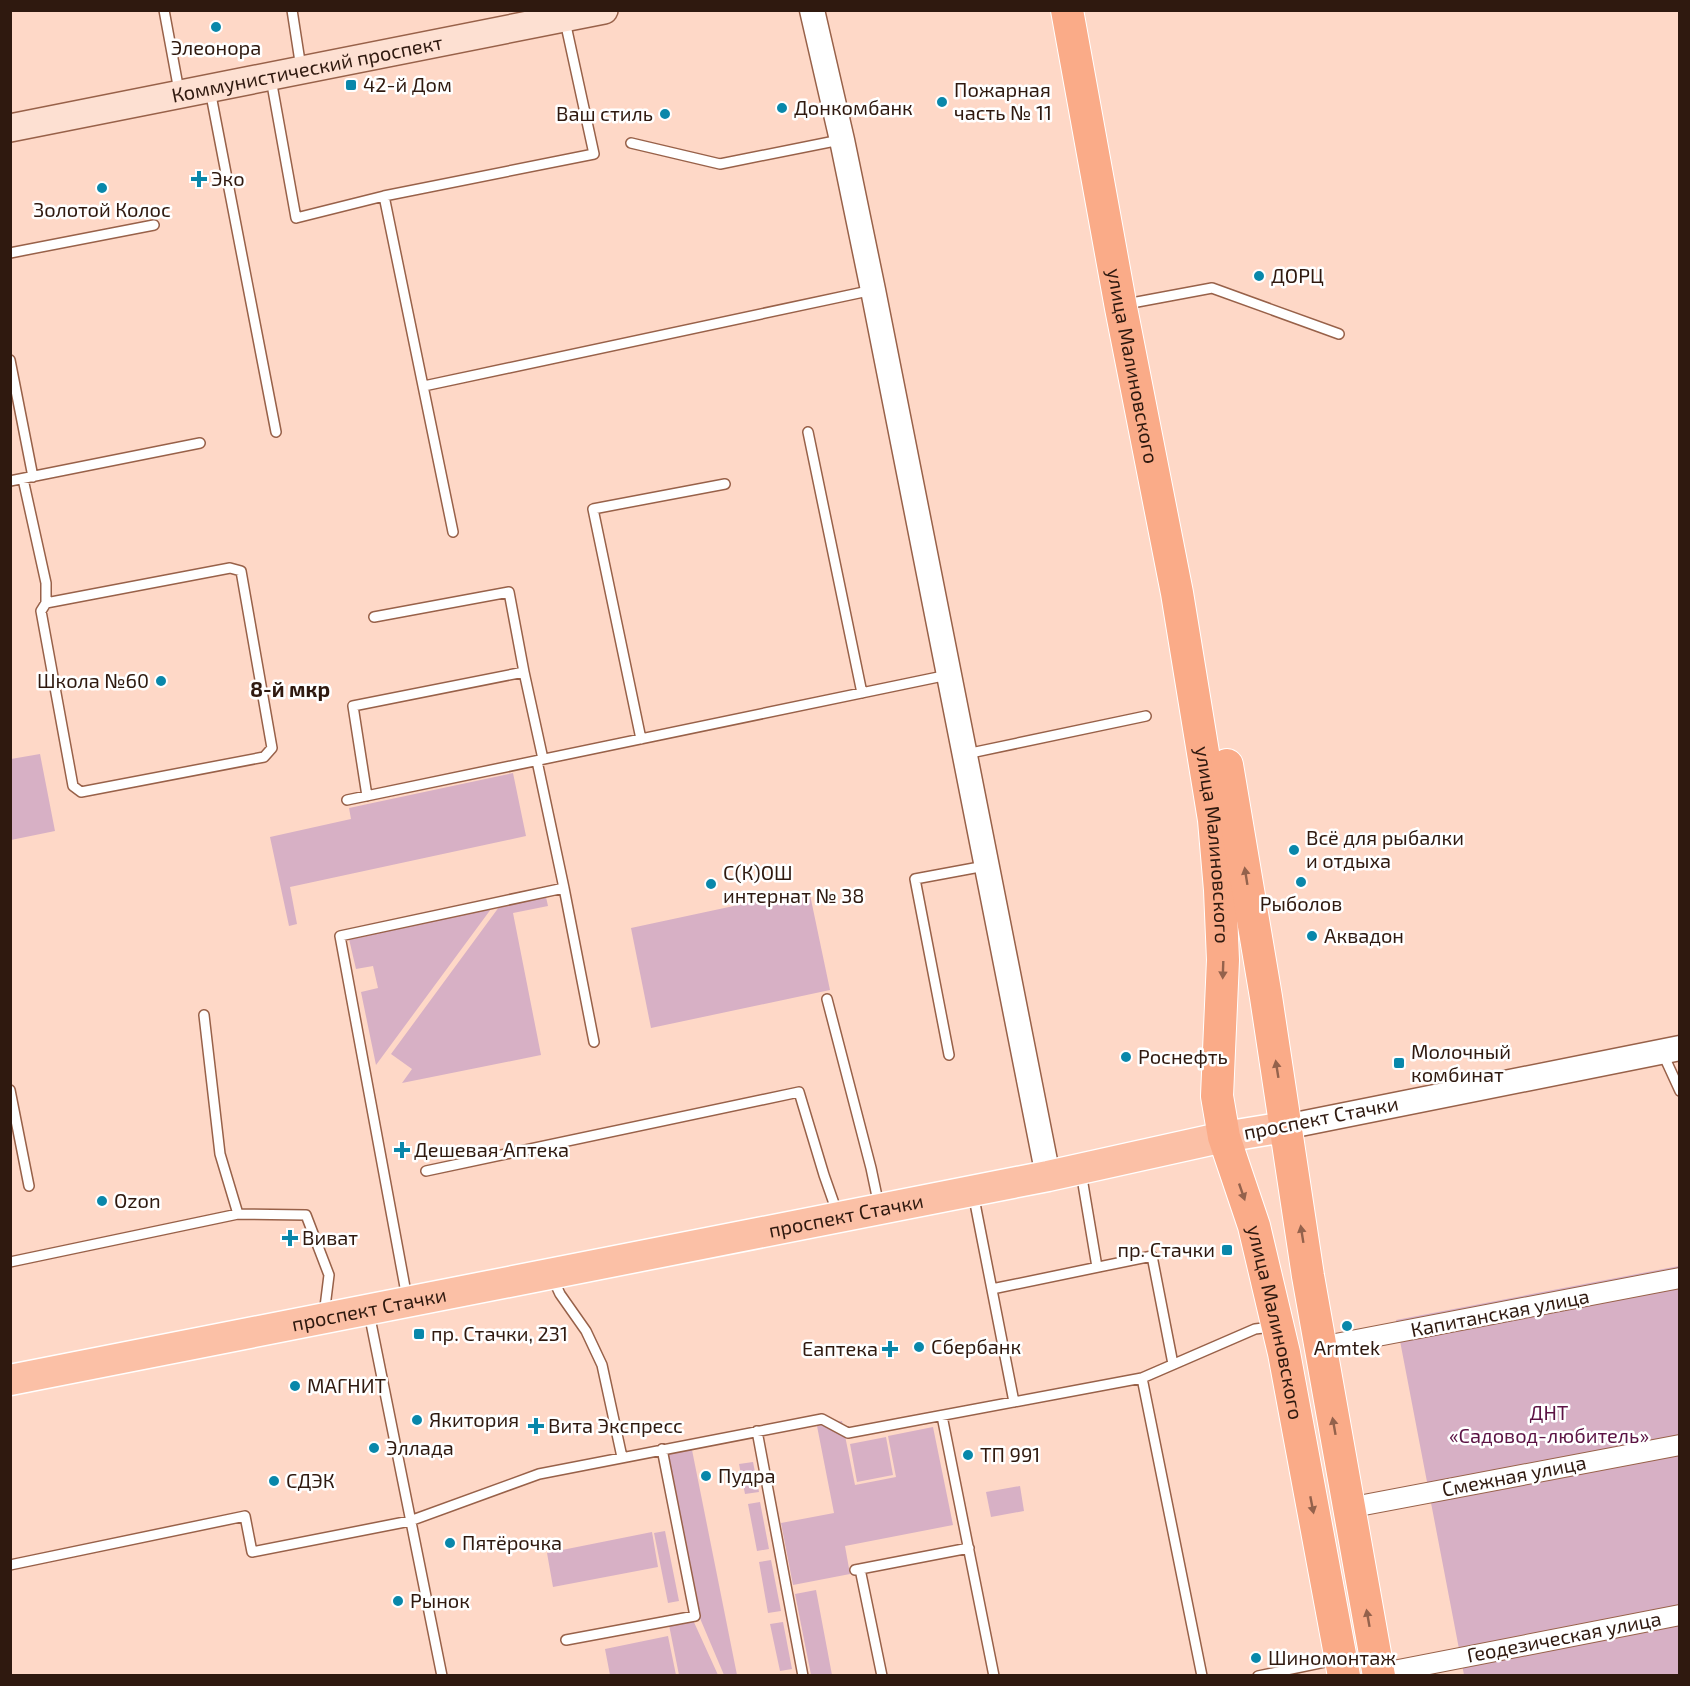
<svg xmlns="http://www.w3.org/2000/svg" width="1690" height="1686" font-family="'Exo 2',sans-serif">
<style>
.green{fill:#d7b0c5}
.lines{fill:none;stroke-linecap:round;stroke-linejoin:round}
.service-casing{stroke:#986149;stroke-width:12}
.minor-casing{stroke:#986149;stroke-width:22}
.tertiary-casing{stroke:#986149;stroke-width:27}
.secondary-casing{stroke:#986149;stroke-width:30}
.primary-casing{stroke:#fff;stroke-width:33}
.trunk-casing{stroke:#fff;stroke-width:34}
.service{stroke:#fff;stroke-width:9}
.minor{stroke:#fff;stroke-width:20}
.tertiary{stroke:#fff;stroke-width:24}
.secondary{stroke:#fde0d2;stroke-width:27}
.primary{stroke:#fbc0a6;stroke-width:30}
.trunk{stroke:#faab88;stroke-width:32}
.oneway{fill:#94624c}
.poi-dot{fill:#0987aa;stroke:#fff;stroke-width:2}
.labels{text-anchor:middle;stroke-width:5;stroke-linejoin:round;paint-order:stroke}
.poi-label{font-size:20px;fill:#2f190f;stroke:#fff;text-anchor:start}
.street-label{font-size:20px;fill:#2f190f;stroke:#fff}
.park-label{font-size:20px;fill:#5c1344;stroke:#fff}
.neighbourhood-label{font-size:21px;font-weight:bold;fill:#2f190f;stroke:#fff}
</style>
<rect width="100%" height="100%" fill="#fed8c7"/>
<path class="green" d="M40,754L55,831L11,840V759Z
M513,773L526,836L290,887L297,924L289,926L270,837L351,819L349,808Z
M809,890L830,990L651,1028L631,928Z
M546,897L548,906L513,913L541,1055L402,1083L412,1069L391,1054L499,907Z
M491,909L376,1065L361,992L378,988L373,966L356,969L349,939Z
M1679,1266V1675H1464L1396,1320Z
M842,1421L855,1485L896,1477L888,1436L933,1427L953,1525L845,1546L850,1574L793,1585L781,1523L834,1513L817,1426Z
M886,1437L893,1475L857,1482L850,1444Z
M692,1450L737,1675H724L699,1616L668,1454Z
M753,1462L759,1492L745,1494L739,1464Z
M1020,1486L1024,1511L991,1517L986,1492Z
M760,1502L769,1549L757,1551L748,1504Z
M665,1531L679,1601L668,1603L654,1533Z
M652,1532L658,1567L553,1587L547,1553Z
M771,1560L781,1611L768,1613L759,1562Z
M816,1590L832,1675H811L795,1594Z
M693,1620L718,1675H679L669,1625Z
M783,1622L792,1669L780,1671L770,1624Z
M668,1636L676,1675H610L605,1649Z"/>
<g class="lines">
<defs>
<path id="service" d="M164,10L179,91
M292,10L301,68
M271,79L296,218L384,196L594,154L565,21
M210,90L276,432
M631,143L720,164L840,140
M384,196L453,532
M10,253L154,225
M1137,302L1212,288L1339,334
M10,360L33,477
M424,386L873,290
M808,432L862,693
M23,479L46,583V603L41,611L73,786L81,792L264,757L272,748L241,571L230,568L46,603
M10,481L200,443
M374,617L509,592L524,672
M641,739L593,509L725,484
M966,754L1146,716
M537,761L564,888
M367,796L353,706L524,672L543,759
M347,800L948,675
M827,999L871,1168L879,1206
M204,1015L220,1154L238,1214
M1663,1054L1680,1091
M949,1055L915,879L985,866
M10,1090L29,1186
M426,1171L799,1092L824,1175L837,1212
M1081,1172L1097,1267
M973,1193L1014,1402
M10,1262L238,1214L306,1215L329,1275L324,1315
M553,1279L560,1294L586,1331L602,1365L622,1457
M992,1289L1152,1256L1173,1364
M407,1298L340,936L564,888L594,1042
M369,1313L442,1676
M1142,1378L1202,1676
M942,1416L994,1676
M757,1431L803,1676
M10,1565L245,1516L252,1552L410,1521L539,1474L822,1419L848,1433L1142,1378L1255,1329L1272,1327
M860,1569L882,1676
M855,1570L969,1548
M566,1640L695,1616L662,1449
M1258,1676L1335,1660"/>
<path id="minor" d="M1320,1347L1680,1278
M1348,1508L1680,1445
M1378,1674L1680,1615"/>
<path id="tertiary" d="M812,10L842,140L873,290L1048,1176
M1285,1127L1680,1048"/>
<g id="secondary">
<path id="s1" d="M10,128L604,10"/>
</g>
<g id="primary">
<path id="s2" d="M10,1380L1048,1176L1224,1137L1285,1127"/>
</g>
<g id="trunk">
<path id="s3" d="M1067,10L1121,308L1177,593L1214,820L1220,890L1223,960L1217,1096L1224,1137L1254,1226L1284,1353L1344,1676"/>
<path d="M1227,765L1266,997L1308,1276L1379,1676"/>
</g>
</defs>
<use href="#service" class="service-casing"/>
<use href="#minor" class="minor-casing"/>
<use href="#tertiary" class="tertiary-casing"/>
<use href="#secondary" class="secondary-casing"/>
<use href="#primary" class="primary-casing"/>
<use href="#trunk" class="trunk-casing"/>
<use href="#service" class="service"/>
<use href="#minor" class="minor"/>
<use href="#tertiary" class="tertiary"/>
<use href="#secondary" class="secondary"/>
<use href="#primary" class="primary"/>
<use href="#trunk" class="trunk"/>
</g>
<defs><path id="oneway-solid" d="M-6-.8H1V-3.2L6.5 0L1 3.2V.8H-6Z" transform="scale(1.5)"/></defs>
<g class="oneway">
<use href="#oneway-solid" transform="translate(1246 876) rotate(-99)"/>
<use href="#oneway-solid" transform="translate(1223 970) rotate(92)"/>
<use href="#oneway-solid" transform="translate(1277 1069) rotate(-99)"/>
<use href="#oneway-solid" transform="translate(1242 1192) rotate(71)"/>
<use href="#oneway-solid" transform="translate(1302 1234) rotate(-99)"/>
<use href="#oneway-solid" transform="translate(1334 1426) rotate(-100)"/>
<use href="#oneway-solid" transform="translate(1312 1505) rotate(79)"/>
<use href="#oneway-solid" transform="translate(1368 1618) rotate(-100)"/>
</g>
<g class="poi-dot">
<circle cx="216" cy="27" r="6"/>
<rect x="345" y="79" width="12" height="12" rx="3"/>
<circle cx="942" cy="102" r="6"/>
<circle cx="782" cy="108" r="6"/>
<circle cx="665" cy="114" r="6"/>
<path d="M196 170h6v6h6v6h-6v6h-6v-6h-6v-6h6z"/>
<circle cx="102" cy="188" r="6"/>
<circle cx="1259" cy="276" r="6"/>
<circle cx="161" cy="681" r="6"/>
<circle cx="1294" cy="850" r="6"/>
<circle cx="1301" cy="882" r="6"/>
<circle cx="711" cy="884" r="6"/>
<circle cx="1312" cy="936" r="6"/>
<circle cx="1126" cy="1057" r="6"/>
<rect x="1393" y="1057" width="12" height="12" rx="3"/>
<path d="M399 1141h6v6h6v6h-6v6h-6v-6h-6v-6h6z"/>
<circle cx="102" cy="1201" r="6"/>
<path d="M287 1229h6v6h6v6h-6v6h-6v-6h-6v-6h6z"/>
<rect x="1221" y="1244" width="12" height="12" rx="3"/>
<circle cx="1347" cy="1326" r="6"/>
<rect x="413" y="1328" width="12" height="12" rx="3"/>
<circle cx="919" cy="1347" r="6"/>
<path d="M887 1340h6v6h6v6h-6v6h-6v-6h-6v-6h6z"/>
<circle cx="295" cy="1386" r="6"/>
<circle cx="417" cy="1420" r="6"/>
<path d="M533 1417h6v6h6v6h-6v6h-6v-6h-6v-6h6z"/>
<circle cx="374" cy="1448" r="6"/>
<circle cx="968" cy="1455" r="6"/>
<circle cx="706" cy="1476" r="6"/>
<circle cx="274" cy="1481" r="6"/>
<circle cx="450" cy="1543" r="6"/>
<circle cx="398" cy="1601" r="6"/>
<circle cx="1256" cy="1658" r="6"/>
</g>
<g class="labels">
<g class="poi-label">
<text x="216" y="55" text-anchor="middle">Элеонора</text>
<text x="363" y="92">42-й Дом</text>
<text x="954" y="97">Пожарная<tspan x="954" dy="23">часть № 11</tspan></text>
<text x="794" y="115">Донкомбанк</text>
<text x="653" y="121" text-anchor="end">Ваш стиль</text>
<text x="211" y="186">Эко</text>
<text x="102" y="217" text-anchor="middle">Золотой Колос</text>
<text x="1271" y="283">ДОРЦ</text>
<text x="149" y="688" text-anchor="end">Школа №60</text>
<text x="1306" y="845">Всё для рыбалки<tspan x="1306" dy="23">и отдыха</tspan></text>
<text x="723" y="880">С(К)ОШ<tspan x="723" dy="23">интернат № 38</tspan></text>
<text x="1301" y="911" text-anchor="middle">Рыболов</text>
<text x="1324" y="943">Аквадон</text>
<text x="1411" y="1059">Молочный<tspan x="1411" dy="23">комбинат</tspan></text>
<text x="1138" y="1064">Роснефть</text>
<text x="414" y="1157">Дешевая Аптека</text>
<text x="114" y="1208">Ozon</text>
<text x="302" y="1245">Виват</text>
<text x="1215" y="1257" text-anchor="end">пр. Стачки</text>
<text x="431" y="1341">пр. Стачки, 231</text>
<text x="931" y="1354">Сбербанк</text>
<text x="1347" y="1355" text-anchor="middle">Armtek</text>
<text x="878" y="1356" text-anchor="end">Еаптека</text>
<text x="307" y="1393">МАГНИТ</text>
<text x="429" y="1427">Якитория</text>
<text x="548" y="1433">Вита Экспресс</text>
<text x="386" y="1455">Эллада</text>
<text x="980" y="1462">ТП 991</text>
<text x="718" y="1483">Пудра</text>
<text x="286" y="1488">СДЭК</text>
<text x="462" y="1550">Пятёрочка</text>
<text x="410" y="1608">Рынок</text>
<text x="1268" y="1665">Шиномонтаж</text>
</g>
<g class="street-label">
<text dy="7" stroke="none"><textPath href="#s1" startOffset="303">Коммунистический проспект</textPath></text>
<text dy="7" stroke="none"><textPath href="#s3" startOffset="362">улица Малиновского</textPath></text>
<text dy="7" stroke="none"><textPath href="#s3" startOffset="848">улица Малиновского</textPath></text>
<text transform="translate(1321 1118) rotate(-11)" y="7">проспект Стачки</text>
<text dy="7" stroke="none"><textPath href="#s2" startOffset="852">проспект Стачки</textPath></text>
<text dy="7" stroke="none"><textPath href="#s2" startOffset="366">проспект Стачки</textPath></text>
<text transform="translate(1500 1313) rotate(-11)" y="7">Капитанская улица</text>
<text dy="7" stroke="none"><textPath href="#s3" startOffset="1334">улица Малиновского</textPath></text>
<text transform="translate(1514 1476) rotate(-11)" y="7">Смежная улица</text>
<text transform="translate(1564 1637) rotate(-11)" y="7">Геодезическая улица</text>
</g>
<g class="park-label">
<text x="1549" y="1420">ДНТ<tspan x="1549" dy="23">«Садовод-любитель»</tspan></text>
</g>
<g class="neighbourhood-label">
<text x="290" y="697">8-й мкр</text>
</g>
</g>
<rect width="1690" height="1686" fill="none" stroke="#2f190f" stroke-width="24"/>
</svg>
